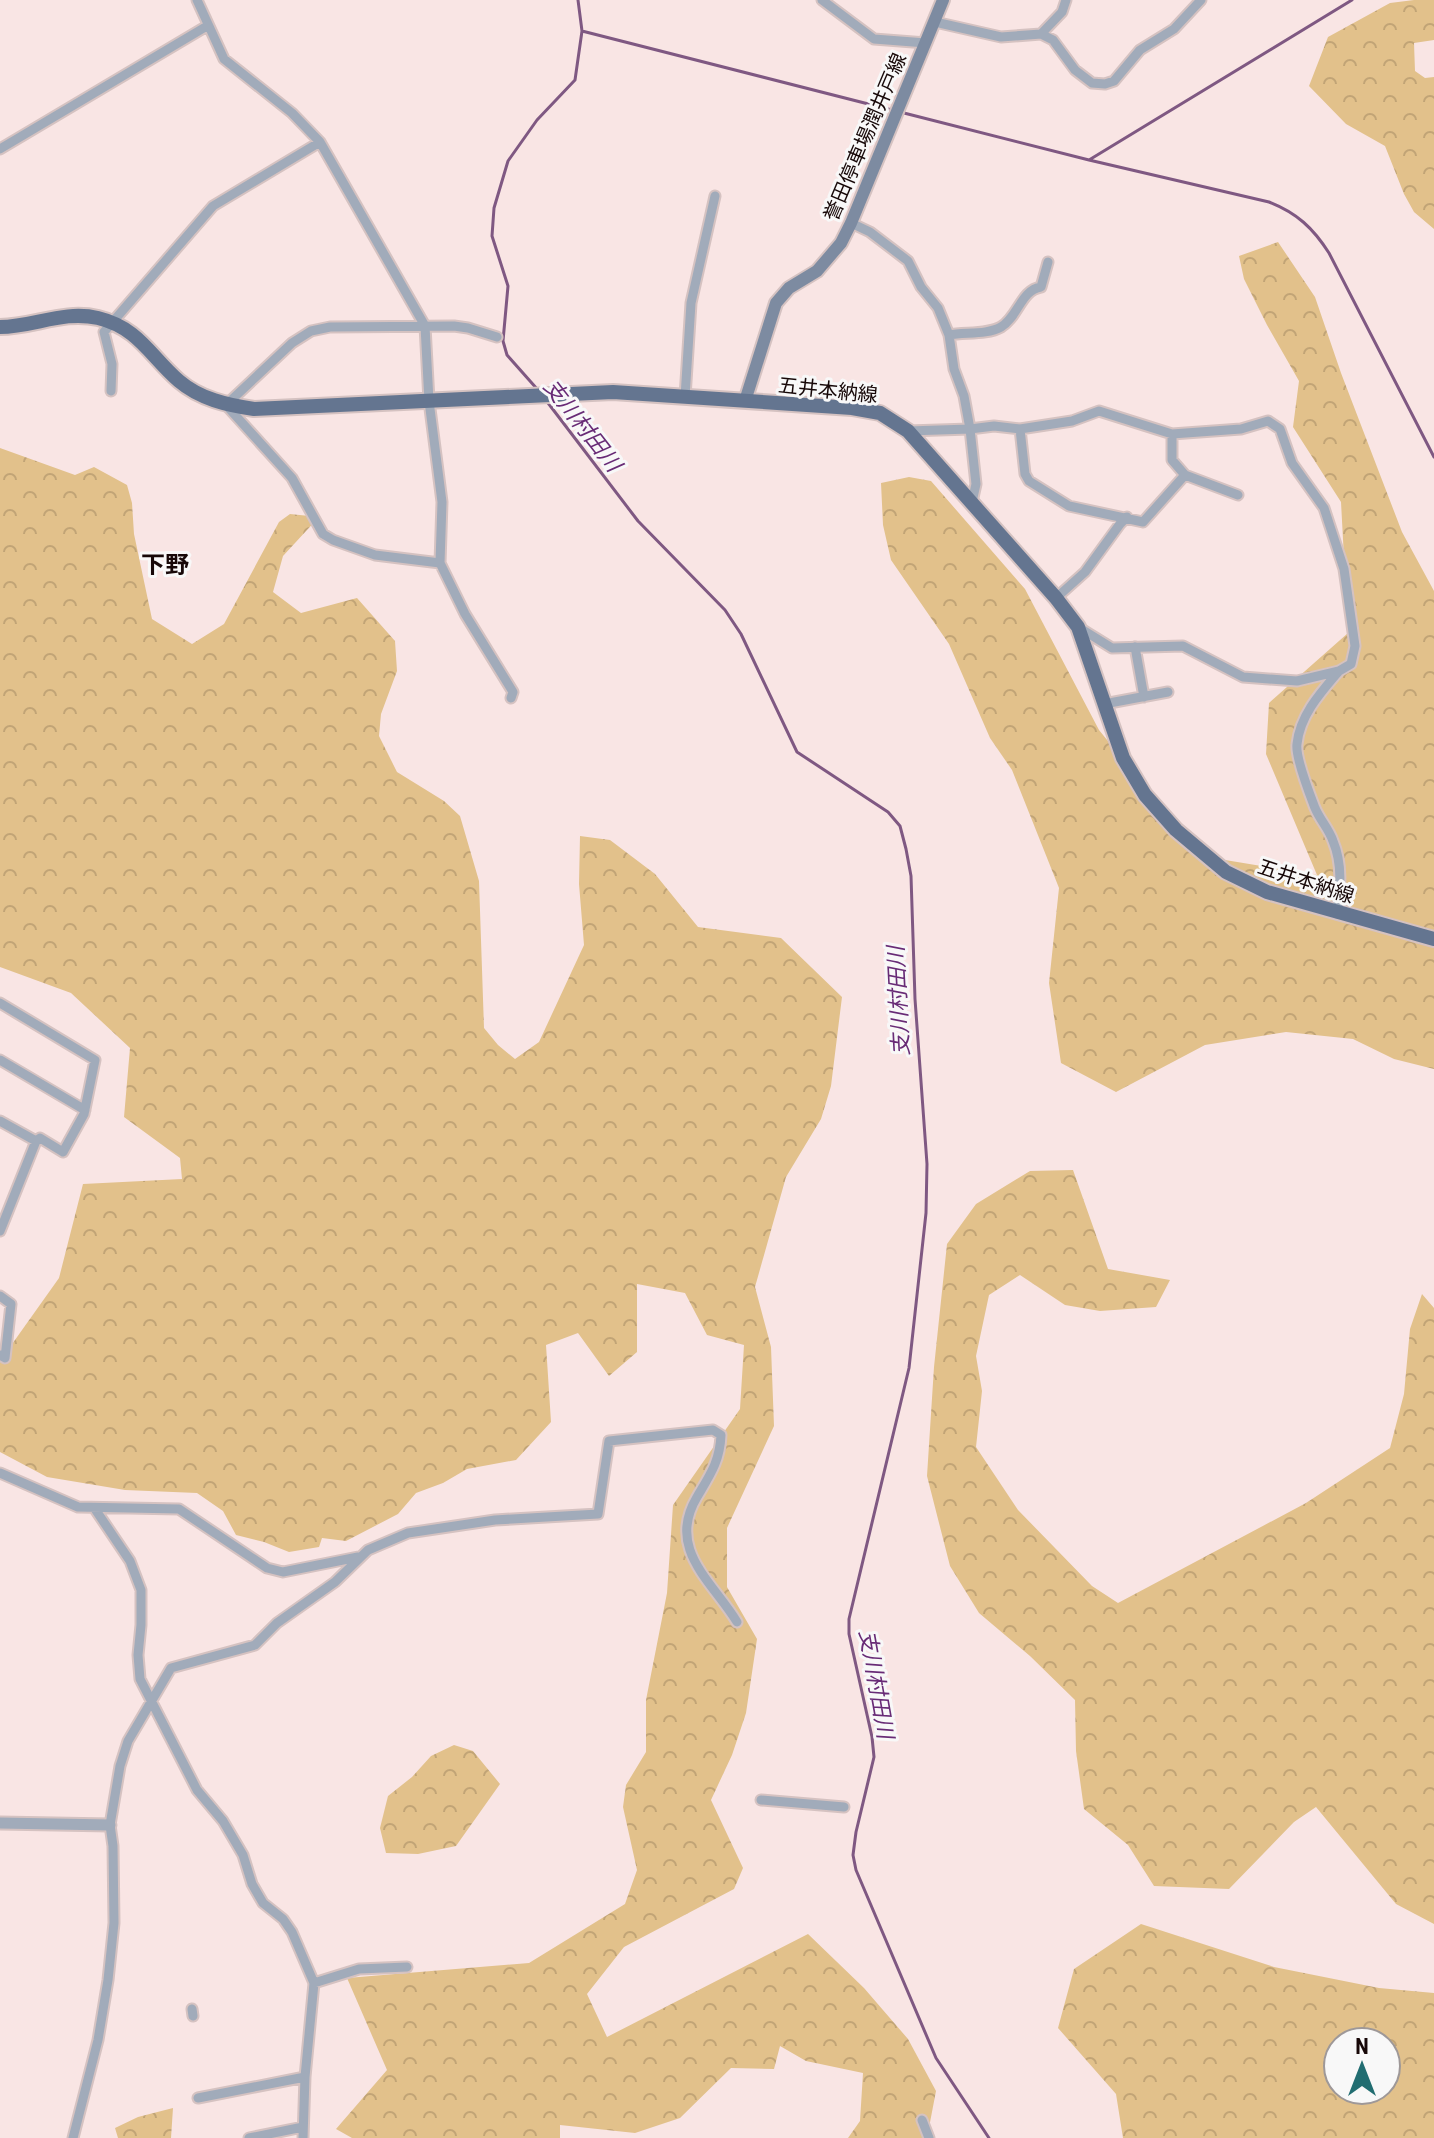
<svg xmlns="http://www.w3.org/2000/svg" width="1434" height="2138" font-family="'Roboto Condensed','Noto Sans JP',sans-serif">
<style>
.forest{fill:url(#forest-crowns);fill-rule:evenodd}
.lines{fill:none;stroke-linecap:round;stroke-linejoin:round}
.stream{stroke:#7f5882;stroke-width:3}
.minor-casing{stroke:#d5c2c1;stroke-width:13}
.tertiary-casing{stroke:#d5c2c1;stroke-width:15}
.secondary-casing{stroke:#d5c2c1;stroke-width:16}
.primary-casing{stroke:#d5c2c1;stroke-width:18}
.minor{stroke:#a1abba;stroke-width:9}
.tertiary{stroke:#a1abba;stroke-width:11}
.secondary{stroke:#7d8ba1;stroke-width:12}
.primary{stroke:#647590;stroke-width:14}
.labels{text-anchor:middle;stroke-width:6;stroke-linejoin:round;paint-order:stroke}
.street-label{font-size:20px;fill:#170808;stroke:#f8f8f8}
.water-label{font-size:22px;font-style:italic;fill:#682b76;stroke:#f8f8f8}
.quarter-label{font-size:24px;font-weight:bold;fill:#170808;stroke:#f8f8f8}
</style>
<defs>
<pattern id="forest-crowns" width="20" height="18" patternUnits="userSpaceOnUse" patternTransform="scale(2)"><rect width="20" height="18" fill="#e2c18b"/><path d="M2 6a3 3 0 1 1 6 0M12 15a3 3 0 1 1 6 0" fill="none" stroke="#c1a476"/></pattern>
</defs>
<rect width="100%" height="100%" fill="#f9e5e4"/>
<path class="forest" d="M1414,0H1434V40L1414,43L1415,71L1425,78L1434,77V229L1414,212L1404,194L1385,146L1346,124L1309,86L1328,37L1390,3Z
M1278,242L1315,297L1341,373L1402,532L1434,591V1069L1394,1059L1353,1039L1286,1032L1205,1045L1116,1092L1061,1063L1049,983L1059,888L1012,770L990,738L949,644L891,560L883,525L881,483L909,477L931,481L1025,589L1099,730L1201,856L1317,875L1266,754L1269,703L1348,633L1341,502L1293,427L1299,381L1267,325L1244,279L1239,256Z
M0,448L75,475L94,467L127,485L132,503L134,534L152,619L192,644L224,624L279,522L290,514L319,517L283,556L273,592L301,613L357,598L395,641L397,671L381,714L379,736L397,772L444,801L460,816L479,881L484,1028L498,1045L515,1059L539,1042L584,945L579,884L580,836L610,840L655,874L698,927L781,938L842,997L831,1086L821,1119L786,1177L755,1287L771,1347L774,1426L727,1528V1587L757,1639L746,1713L732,1755L711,1800L743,1868L734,1889L624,1947L587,1994L607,2037L808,1934L864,1988L908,2039L936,2091L927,2138H848L860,2121L863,2073L806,2061L780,2046L774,2069L731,2068L680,2118L635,2133L560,2125V2138H352L336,2129L387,2070L347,1978L529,1963L625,1904L637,1870L623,1807L626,1785L646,1752V1700L667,1593L673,1505L740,1409L744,1345L707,1335L685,1293L637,1284V1352L609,1376L578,1333L546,1345L551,1422L516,1460L467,1469L443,1483L416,1493L398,1514L346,1541L322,1538L319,1547L289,1552L264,1542L236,1535L223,1511L197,1493L125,1490L47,1477L0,1452V1361L59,1278L83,1184L182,1179L180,1158L124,1117L130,1048L71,993L0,967Z
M1073,1170L1108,1269L1170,1280L1156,1307L1100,1311L1065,1305L1020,1275L989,1295L976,1356L982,1391L976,1447L1018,1510L1092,1586L1118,1603L1306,1503L1390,1448L1404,1394L1410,1329L1422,1294L1434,1308V1924L1396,1904L1316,1807L1294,1822L1229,1889L1154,1886L1128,1845L1084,1809L1076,1751L1075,1700L1030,1656L979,1613L950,1566L927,1476L934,1367L947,1244L976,1204L1030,1171Z
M454,1745L473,1751L500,1784L456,1846L418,1854L386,1853L380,1828L388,1796L412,1777L431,1756Z
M1141,1924L1274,1967L1379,1988L1434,1993V2138H1123L1116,2094L1058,2028L1074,1969ZM1338,2042H1386V2090H1338Z
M173,2108L171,2138H118L115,2128L138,2117Z"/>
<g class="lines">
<path class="stream" d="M582,31L892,110
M900,112L1089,160L1352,0
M1089,160L1269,202C1297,213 1313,228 1329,253L1434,457
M538,390L507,355L503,341L508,286L492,236L494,208L508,161L537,120L575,80L582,31L578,0
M545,399L638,521L725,610L741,634L797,752L888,812L900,826L906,849L911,876L915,999L927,1164L926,1213L909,1368L849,1619V1634L872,1737L874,1757L856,1832L853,1855L856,1870L936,2058L989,2138"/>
<defs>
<path id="minor" d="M197,0L224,59L292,113L320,142L425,326L429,401L442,502L440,563L465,614L513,692L511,698
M822,0L874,39L926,43
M935,22L1001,37L1041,34L1053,40L1075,70L1092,83L1105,84L1114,81L1140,50L1174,29L1201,0
M1041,34L1062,12L1066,0
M0,149L207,26
M851,223L870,232L908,261L921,287L938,308L949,335L954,369L964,396L970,429L976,484L972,502
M949,335C965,332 987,335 1001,327C1018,317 1021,290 1041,287L1048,262
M111,391L112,364L104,332L213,206L320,142
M685,397L691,303L715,196
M1020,429L1025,474L1029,481L1069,506L1143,522L1185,475
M908,431L970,429L994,426L1020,429L1072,421L1099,411L1172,434L1241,429L1268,421L1280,429L1292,463L1324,508L1344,569L1355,646L1351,664L1339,671L1297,681L1243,677L1183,646L1112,648L1078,627
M1172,434V460L1185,475L1238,495
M440,563L375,555L333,540L323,534L292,478L226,405L292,343L311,331L330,327L454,326L468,328L497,337
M1056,598L1085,572L1120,524L1127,517
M1135,647L1144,697
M1104,704L1168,692
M1337,914C1340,889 1343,865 1333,841C1329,829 1320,820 1315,808C1310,795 1295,757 1297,744C1300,715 1321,692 1339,671
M0,1003L95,1060L84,1114L63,1152L40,1138L36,1141L0,1121
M0,1060L85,1110
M0,1231L36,1141
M0,1296L11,1304L5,1358L0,1355
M0,1473L78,1507L179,1509L267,1568L283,1572L358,1557
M95,1509L130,1561L141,1590V1625L138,1655L140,1679L197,1790L223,1821L243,1855L252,1884L263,1903L283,1919L292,1932L314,1983L305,2077L303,2138
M761,1800L844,1807
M314,1983L359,1969L407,1967
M192,2009L193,2016
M198,2098L305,2077
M922,2120L929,2138
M73,2138L98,2040L108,1980L114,1923L113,1846L110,1825L120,1766L128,1741L171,1668L255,1645L277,1623L335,1582L368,1550L408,1533L495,1520L598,1514L609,1441L713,1430L721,1435C720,1461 710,1475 697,1497C666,1549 712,1581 737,1622
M249,2138L303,2127"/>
<path id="tertiary" d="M0,1823L110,1825"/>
<path id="secondary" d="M745,401L776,303L789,288L817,271L841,243L851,223L943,0"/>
<path id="primary" d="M0,327C34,327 63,310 98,318C139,328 150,356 179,381C200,399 227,405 254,409L613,392L852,408L880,413L908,431L1056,598L1078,627L1123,758L1145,795L1176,830L1226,872L1267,892L1434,939"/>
</defs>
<use href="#minor" class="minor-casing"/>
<use href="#tertiary" class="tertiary-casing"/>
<use href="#secondary" class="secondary-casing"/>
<use href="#primary" class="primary-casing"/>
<use href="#minor" class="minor"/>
<use href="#tertiary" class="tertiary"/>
<use href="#secondary" class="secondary"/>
<use href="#primary" class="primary"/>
</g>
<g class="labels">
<g class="street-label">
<text transform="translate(865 137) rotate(-67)" y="7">誉田停車場潤井戸線</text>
<text transform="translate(828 390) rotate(6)" y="7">五井本納線</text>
<text transform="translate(1306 881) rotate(18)" y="7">五井本納線</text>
</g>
<g class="water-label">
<text transform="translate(583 425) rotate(52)" y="8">支川村田川</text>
<text transform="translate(898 1001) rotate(-93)" y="8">支川村田川</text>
<text transform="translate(877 1684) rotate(80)" y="8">支川村田川</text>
</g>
<g class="quarter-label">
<text x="165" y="573">下野</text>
</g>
</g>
<g transform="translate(1362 2066)"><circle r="38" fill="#f8f8f8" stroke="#9e9898" stroke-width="2"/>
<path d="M0-6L14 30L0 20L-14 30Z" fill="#216d71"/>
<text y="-12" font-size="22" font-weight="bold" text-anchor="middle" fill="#170808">N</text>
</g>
</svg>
